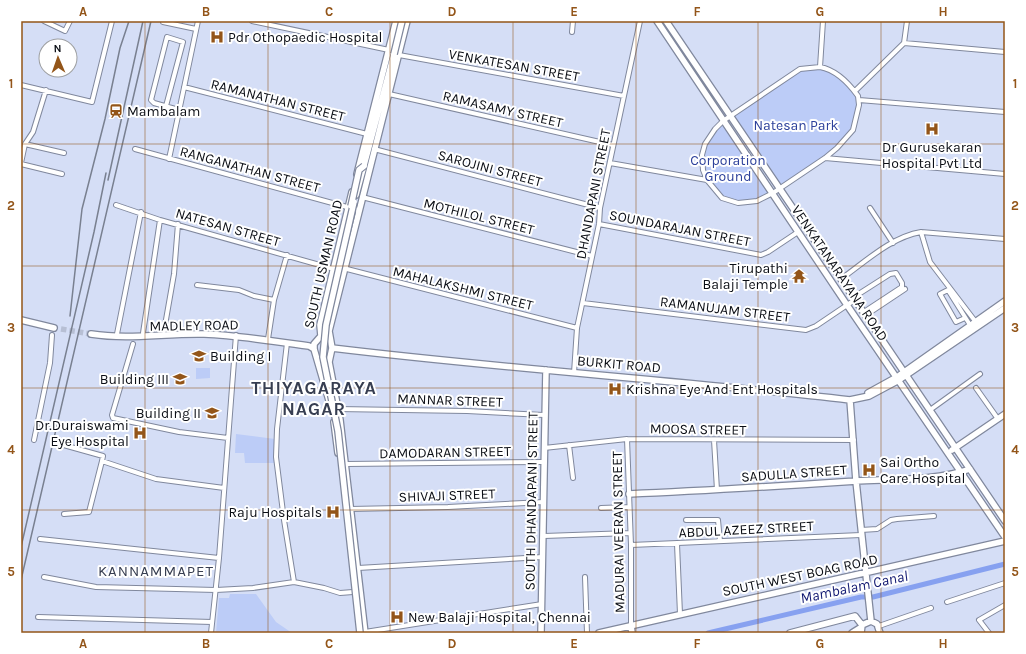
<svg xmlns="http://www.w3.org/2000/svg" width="1026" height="654" font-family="Karla,sans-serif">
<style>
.green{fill:#bcccf7}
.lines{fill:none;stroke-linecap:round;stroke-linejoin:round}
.canal{stroke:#87a1f0;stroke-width:5}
.secondary-tunnel{stroke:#b7bfd4;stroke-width:5.5;stroke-dasharray:5.5 3;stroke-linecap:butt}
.street-casing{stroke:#80889d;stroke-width:6}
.secondary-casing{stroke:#80889d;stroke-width:8}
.street{stroke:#fff;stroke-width:4}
.secondary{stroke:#fff;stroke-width:5.5}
.rail{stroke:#798090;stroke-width:1.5}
.secondary-bridge-casing{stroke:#80889d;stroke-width:8;stroke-linecap:butt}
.secondary-bridge{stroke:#fff;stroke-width:5.5}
.grid{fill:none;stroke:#935519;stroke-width:1;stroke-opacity:0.55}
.labels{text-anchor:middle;stroke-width:4;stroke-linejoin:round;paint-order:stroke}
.poi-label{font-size:14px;fill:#0b0e15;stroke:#fff;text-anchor:start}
.street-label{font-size:14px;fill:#0b0e15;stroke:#fff}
.park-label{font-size:14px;fill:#2d419b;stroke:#fff}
.neighbourhood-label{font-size:15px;letter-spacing:1px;fill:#373e51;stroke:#fff}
.water-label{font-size:15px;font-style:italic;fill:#111871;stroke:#fff}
.district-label{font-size:18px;font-weight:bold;letter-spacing:1px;fill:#373e51;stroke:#fff}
.neatline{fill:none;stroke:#935519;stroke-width:1.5}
.grid-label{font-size:13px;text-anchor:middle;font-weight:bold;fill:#935519}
</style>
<rect width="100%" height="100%" fill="#d5def6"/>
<path class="green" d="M820,69L843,77L858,94C857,102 858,111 857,119C851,148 804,171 780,186L732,117L800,70Z
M723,123L771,191C760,202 735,207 722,197C708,186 698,161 706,145C710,137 717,129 723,123Z
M196,368H210V378L196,379Z
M236,434L275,439L274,463H245L244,453H235Z
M230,594H256L276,622L292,633H216L219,598H229Z"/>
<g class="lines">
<path class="canal" d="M708,633L861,597H873L1005,564"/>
<path class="secondary-tunnel" d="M61,329L91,334"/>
<defs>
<path id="street" d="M44,21L65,31L70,21
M252,21L389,50
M163,22L196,29
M572,32L573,21
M904,43L1005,52
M399,55L624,96
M820,67C836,70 848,82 858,96L859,105L853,130L837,148L825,158L773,193L757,201L738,203L722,198L707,180L703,170L702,155L705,144L715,129L723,121L800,69L820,67L823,21
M21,85L92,102L112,21
M184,87L367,134
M855,91L904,43L907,21
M389,94L613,145
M859,100L1005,112
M166,106L183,42L167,37L151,100L154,103L179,110
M25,144L64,153
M135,149L358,210
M374,149L600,208
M825,158L1005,174
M169,159L198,21
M21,163L25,144L33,132L46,90
M610,163L707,180
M21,164L62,174
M362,197L592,256
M116,205L160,220L334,269
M870,208L893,243
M599,224L761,255L768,252L798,232
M921,232L930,262L975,321
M343,268L577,328
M841,279C865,262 891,237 921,232L1005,239
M197,285L239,290L254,296L274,300
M854,297L890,274L896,273L902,283V287L864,312
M583,303L806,330L816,326L856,299
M866,315L905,289
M965,318L956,322L940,294L948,290L970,325
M164,331L174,274L178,224
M143,333L160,220
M117,334L141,212
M268,339L274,300L287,255
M287,343L277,429L276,457L284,520L294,582
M133,344L112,415L113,418L179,432L228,438
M574,373L577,328L599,224L600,208L640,21
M976,388L998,419
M337,409L467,411L544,415
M930,410L980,374
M627,439L631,545V626
M34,440L50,363L52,335
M714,440L717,490
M60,444L103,456L102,461
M569,445L573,478
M544,448L627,439L854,440
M346,464L544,462
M601,508L629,507
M350,509L448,507L544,502
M64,514L89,512L102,461L156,479L224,488
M686,520H718L720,541
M861,530L877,529L891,520L897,519L934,516
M544,536L630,533
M40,539L219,558
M677,544L680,614
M631,545L861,535
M358,568L543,557
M44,577L96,587L216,590L253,588L294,582L324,588L340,593L353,592
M585,577L587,633
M947,602L1005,583
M38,617L212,622
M879,626L931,608
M365,632L542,604
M211,633L219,558L236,335
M989,633L979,620L1005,605"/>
<path id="secondary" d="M657,21L847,305L1005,537
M666,21L1005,521
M357,174L396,21
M356,195L394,54
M21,320L54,328
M91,334C129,340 166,333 204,334C239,335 274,342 309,346L314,349
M332,348C505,369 678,380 850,400L869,396L899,380L1005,308
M868,393L897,377L1005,301
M850,400L856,481L871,621
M330,404L314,349V344L321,336L320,325L352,192
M334,422L338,453
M952,450L1005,414
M629,494C705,491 780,486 856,481C892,479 936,481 970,469
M631,626L632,633
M365,633L340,420L329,362L332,348L329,331L407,21
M541,633L546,370
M599,633L1005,541
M790,633L855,616L862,625
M852,633L860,628
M861,633L862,625L871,621L877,624L880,633"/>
</defs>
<use href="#street" class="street-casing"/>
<use href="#secondary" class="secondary-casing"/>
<use href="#street" class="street"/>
<use href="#secondary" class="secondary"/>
<path class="rail" d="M108,180L143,21
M70,316L82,209L105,119L120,48L129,21
M21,547L94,232L106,173
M21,580L151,21"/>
<defs>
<path id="secondary-bridge" d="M394,54L402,21
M354,202L326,325L323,357L338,431L360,633
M351,206L359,170L364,166"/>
</defs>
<use href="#secondary-bridge" class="secondary-bridge-casing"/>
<use href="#secondary-bridge" class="secondary-bridge"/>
</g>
<path class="grid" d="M145,21V633M268,21V633M390,21V633M513,21V633M636,21V633M758,21V633M881,21V633M21,144H1005M21,266H1005M21,388H1005M21,510H1005"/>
<defs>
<symbol id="hospital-bare" viewBox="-9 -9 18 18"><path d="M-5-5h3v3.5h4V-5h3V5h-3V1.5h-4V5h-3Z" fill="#935519" stroke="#fff" stroke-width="2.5" paint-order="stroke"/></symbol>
<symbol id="station-bare" viewBox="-9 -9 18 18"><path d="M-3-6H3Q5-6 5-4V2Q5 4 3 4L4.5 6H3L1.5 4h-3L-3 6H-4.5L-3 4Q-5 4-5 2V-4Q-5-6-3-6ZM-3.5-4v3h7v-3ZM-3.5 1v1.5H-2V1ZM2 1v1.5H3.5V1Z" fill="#935519" stroke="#fff" stroke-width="2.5" paint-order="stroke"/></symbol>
<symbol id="temple-bare" viewBox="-9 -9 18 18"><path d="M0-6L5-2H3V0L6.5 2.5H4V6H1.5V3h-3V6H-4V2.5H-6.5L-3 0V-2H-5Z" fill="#935519" stroke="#fff" stroke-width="2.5" paint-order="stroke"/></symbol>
<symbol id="university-bare" viewBox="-9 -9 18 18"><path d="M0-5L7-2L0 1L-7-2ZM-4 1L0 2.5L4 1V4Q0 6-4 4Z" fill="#935519" stroke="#fff" stroke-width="2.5" paint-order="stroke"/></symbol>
</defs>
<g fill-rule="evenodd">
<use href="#hospital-bare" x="207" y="27" width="20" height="20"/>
<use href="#station-bare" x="106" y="101" width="20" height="20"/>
<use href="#hospital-bare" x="922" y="119" width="20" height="20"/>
<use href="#temple-bare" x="789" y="266" width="20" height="20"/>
<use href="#university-bare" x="189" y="346" width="20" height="20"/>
<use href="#university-bare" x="170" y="369" width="20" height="20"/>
<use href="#hospital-bare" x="605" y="379" width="20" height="20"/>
<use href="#university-bare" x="202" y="403" width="20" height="20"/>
<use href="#hospital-bare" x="130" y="423" width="20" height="20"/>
<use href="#hospital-bare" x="859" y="460" width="20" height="20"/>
<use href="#hospital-bare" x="323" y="502" width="20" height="20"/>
<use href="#hospital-bare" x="387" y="607" width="20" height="20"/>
</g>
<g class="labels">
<g class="poi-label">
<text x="228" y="42">Pdr Othopaedic Hospital</text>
<text x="127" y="116">Mambalam</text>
<text x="932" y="152" text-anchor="middle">Dr Gurusekaran<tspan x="932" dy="16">Hospital Pvt Ltd</tspan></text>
<text x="788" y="273" text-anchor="end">Tirupathi<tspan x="788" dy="16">Balaji Temple</tspan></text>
<text x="210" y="361">Building I</text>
<text x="169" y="384" text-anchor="end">Building III</text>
<text x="626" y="394">Krishna Eye And Ent Hospitals</text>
<text x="201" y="418" text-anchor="end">Building II</text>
<text x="129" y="430" text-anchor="end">Dr.Duraiswami<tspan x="129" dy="16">Eye Hospital</tspan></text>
<text x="880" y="467">Sai Ortho<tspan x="880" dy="16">Care Hospital</tspan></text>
<text x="322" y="517" text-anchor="end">Raju Hospitals</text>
<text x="408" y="622">New Balaji Hospital, Chennai</text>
</g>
<g class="street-label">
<text transform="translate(514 65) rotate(10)" y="5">VENKATESAN STREET</text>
<text transform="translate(278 100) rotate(14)" y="5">RAMANATHAN STREET</text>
<text transform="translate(503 109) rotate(13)" y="5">RAMASAMY STREET</text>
<text transform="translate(490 168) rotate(15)" y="5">SAROJINI STREET</text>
<text transform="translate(250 169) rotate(15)" y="5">RANGANATHAN STREET</text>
<text transform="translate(593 194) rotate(-79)" y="5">DHANDAPANI STREET</text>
<text transform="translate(479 216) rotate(14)" y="5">MOTHILOL STREET</text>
<text transform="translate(228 227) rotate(16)" y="5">NATESAN STREET</text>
<text transform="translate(680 228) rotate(11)" y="5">SOUNDARAJAN STREET</text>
<text transform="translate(323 264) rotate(-77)" y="5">SOUTH USMAN ROAD</text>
<text transform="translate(840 273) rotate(56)" y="5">VENKATANARAYANA ROAD</text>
<text transform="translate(463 288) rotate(14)" y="5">MAHALAKSHMI STREET</text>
<text transform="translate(725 309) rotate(7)" y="5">RAMANUJAM STREET</text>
<text transform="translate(194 325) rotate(-1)" y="5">MADLEY ROAD</text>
<text transform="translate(619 364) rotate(5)" y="5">BURKIT ROAD</text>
<text transform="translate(450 400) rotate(2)" y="5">MANNAR STREET</text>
<text transform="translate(698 429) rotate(1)" y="5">MOOSA STREET</text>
<text transform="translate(445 452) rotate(-1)" y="5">DAMODARAN STREET</text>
<text transform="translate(794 473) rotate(-4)" y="5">SADULLA STREET</text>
<text transform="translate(447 495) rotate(-2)" y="5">SHIVAJI STREET</text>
<text transform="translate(531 501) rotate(-89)" y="5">SOUTH DHANDAPANI STREET</text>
<text transform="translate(746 529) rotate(-3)" y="5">ABDUL AZEEZ STREET</text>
<text transform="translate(618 532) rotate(-91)" y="5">MADURAI VEERAN STREET</text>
<text transform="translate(800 575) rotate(-12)" y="5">SOUTH WEST BOAG ROAD</text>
</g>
<g class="park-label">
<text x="796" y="130">Natesan Park</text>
<text x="728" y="165">Corporation<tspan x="728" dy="16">Ground</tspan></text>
</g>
<g class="neighbourhood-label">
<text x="156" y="576">KANNAMMAPET</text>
</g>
<g class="water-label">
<text transform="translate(854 587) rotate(-12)" y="5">Mambalam Canal</text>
</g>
<g class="district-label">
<text x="314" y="394">THIYAGARAYA<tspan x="314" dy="21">NAGAR</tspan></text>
</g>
</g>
<rect width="1026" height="654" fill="none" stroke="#ffffff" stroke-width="44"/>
<g transform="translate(58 58) rotate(358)"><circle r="19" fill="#ffffff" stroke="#9d9fa1"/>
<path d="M0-3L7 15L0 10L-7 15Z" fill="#935519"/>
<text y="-6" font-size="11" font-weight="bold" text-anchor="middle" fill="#0b0e15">N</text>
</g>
<rect x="22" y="22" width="982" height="610" class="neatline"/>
<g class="grid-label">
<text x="83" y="16">A</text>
<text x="206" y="16">B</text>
<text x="329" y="16">C</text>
<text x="452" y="16">D</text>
<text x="574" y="16">E</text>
<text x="697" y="16">F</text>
<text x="820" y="16">G</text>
<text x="943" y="16">H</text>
<text x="11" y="88">1</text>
<text x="1015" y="88">1</text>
<text x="11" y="210">2</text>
<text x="1015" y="210">2</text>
<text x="11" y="332">3</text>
<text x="1015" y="332">3</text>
<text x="11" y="454">4</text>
<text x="1015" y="454">4</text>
<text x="11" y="576">5</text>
<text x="1015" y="576">5</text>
<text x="83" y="648">A</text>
<text x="206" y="648">B</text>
<text x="329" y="648">C</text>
<text x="452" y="648">D</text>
<text x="574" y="648">E</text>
<text x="697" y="648">F</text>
<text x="820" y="648">G</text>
<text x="943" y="648">H</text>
</g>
</svg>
